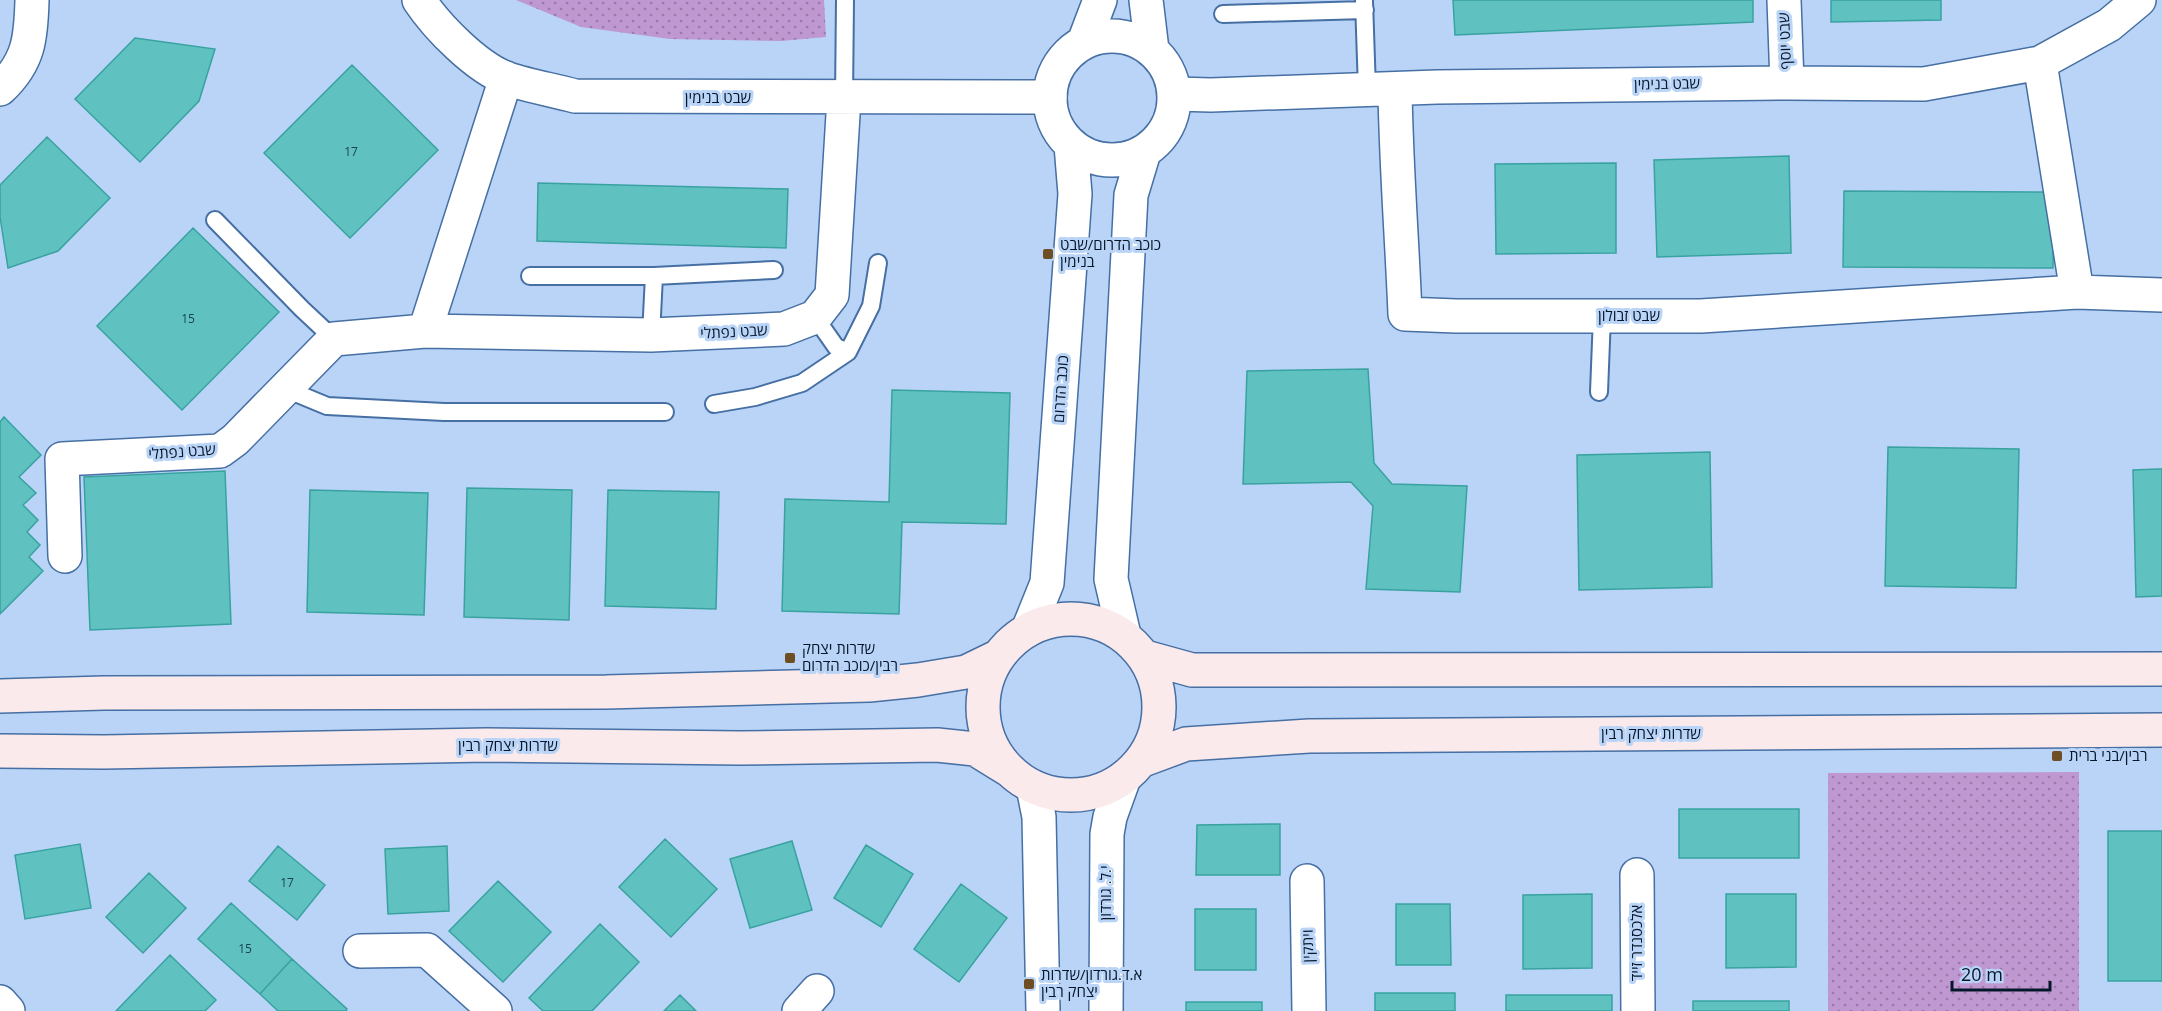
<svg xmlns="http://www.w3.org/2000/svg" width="2162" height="1011" font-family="'Open Sans','Noto Sans Hebrew',sans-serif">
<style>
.park{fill:url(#park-dots)}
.building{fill:#5fc2c1;stroke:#39a2a1;stroke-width:1.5}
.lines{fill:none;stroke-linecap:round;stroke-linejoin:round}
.service-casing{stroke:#466fa3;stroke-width:20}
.minor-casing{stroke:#466fa3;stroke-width:36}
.tertiary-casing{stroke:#466fa3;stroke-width:36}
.secondary-casing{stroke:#466fa3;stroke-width:36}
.service{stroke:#fff;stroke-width:16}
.minor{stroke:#fff;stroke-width:33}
.tertiary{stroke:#fff;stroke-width:33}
.secondary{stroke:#faeaeb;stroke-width:33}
.poi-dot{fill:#6d4f23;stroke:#b9d4f7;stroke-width:2}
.labels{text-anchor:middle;stroke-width:6;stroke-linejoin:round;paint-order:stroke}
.number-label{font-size:12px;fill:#1c4250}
.street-label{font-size:15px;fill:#06172b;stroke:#b9d4f7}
.poi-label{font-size:15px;fill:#06172b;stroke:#b9d4f7;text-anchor:start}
</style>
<defs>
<pattern id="park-dots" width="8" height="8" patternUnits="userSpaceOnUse" patternTransform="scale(1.5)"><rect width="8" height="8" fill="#bf98d1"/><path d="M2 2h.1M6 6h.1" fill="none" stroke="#997baa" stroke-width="1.8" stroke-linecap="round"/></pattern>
</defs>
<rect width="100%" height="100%" fill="#b9d4f7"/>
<path class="park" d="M516,0H824L826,37L781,41L670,39L581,27Z
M2079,772V1011H1828V773Z"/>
<path class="building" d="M1453,0H1753V22L1455,35Z
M1831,0H1941V20L1831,22Z
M135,38L215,49L199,101L140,162L75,99Z
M352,65L438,150L350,238L264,153Z
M47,137L110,198L58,251L8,268L0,217V185Z
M1789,156L1791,253L1657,257L1654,160Z
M1616,163V253L1496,254L1495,164Z
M538,183L788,189L786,248L537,241Z
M1844,191L2054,192L2053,268L1843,267Z
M193,228L279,312L182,410L97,326Z
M1368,369L1374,463L1392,484L1467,486L1460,592L1366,589L1373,506L1351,482L1243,484L1247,371Z
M892,390L1010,393L1006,524L902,522L899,614L782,611L785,499L889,502Z
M4,417L41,455L19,477L36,493L23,505L38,520L27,532L40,545L29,557L43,571L0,614V422Z
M1888,447L2019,449L2016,588L1885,586Z
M1710,452L1712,587L1579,590L1577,455Z
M2159,469H2162V596L2136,597L2133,470Z
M225,471L231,624L90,630L84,477Z
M467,488L572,490L569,620L464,617Z
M310,490L428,493L424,615L307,612Z
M608,490L719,492L716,609L605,606Z
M1679,809H1799V858H1679Z
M1280,824V875H1196L1197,825Z
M2108,831H2162V981H2108Z
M665,839L717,889L671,937L619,887Z
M792,841L812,910L750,928L730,859Z
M80,844L91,908L25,919L15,855Z
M866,845L913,874L881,927L834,898Z
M278,846L325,885L297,920L249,881Z
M447,846L449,911L388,914L385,849Z
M149,873L186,908L143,953L106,917Z
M498,881L551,932L503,982L449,931Z
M961,884L1007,918L959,982L914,949Z
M1592,894V968L1523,969V895Z
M1726,894H1796V967L1726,968Z
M231,903L292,959L260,994L198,939Z
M1396,904H1450L1451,965H1396Z
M1195,909H1256V970H1195Z
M600,924L639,962L592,1011H543L529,998Z
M170,955L216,1000L205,1011H116Z
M292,959L347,1009L346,1011H278L260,994Z
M1375,993H1455V1011H1375Z
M680,995L696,1011H664Z
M1506,995H1612V1011H1506Z
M1693,1001H1789V1011H1693Z
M1186,1002H1262V1011H1186Z"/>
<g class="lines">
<defs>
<path id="service" d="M1364,1L1367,90
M1223,14L1365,10
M844,98L845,0
M215,220L302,309L334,339
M530,276H654L774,270
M815,317L836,347L848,352
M651,335L654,276
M286,389L327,406L444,412H665
M1599,392L1602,316
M714,404L755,397L802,383L848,352L871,306L878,263"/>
<path id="minor" d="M419,0C437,27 477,68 508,79C529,86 553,90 575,96L1050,97
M1784,0L1787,83
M2040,63L2077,292
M0,89C29,62 31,38 32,0
M1395,90C1396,164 1402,239 1405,314L1456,316H1701L2077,292L2162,295
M1175,94L1211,95L1437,87L1787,83L1924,84L2040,63L2109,25L2139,0
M425,331L506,78
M65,556L62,459L220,451L235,440L334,339L425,331L651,335L784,329L815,317L832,295L844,98
M1637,875L1638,1011
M1307,881L1309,1011
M360,951L427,950L495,1011
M0,1002L8,1011
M799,1011L817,991"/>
<path id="tertiary" d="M1146,0L1152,50
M1050 98a62 62 0 1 1 124 0a62 62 0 1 1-124 0Z
M1084,42L1100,0
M1028,630L1047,583L1075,194L1071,145
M1124,635L1111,579L1131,195L1144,152
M1033,787L1039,817L1043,1011
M1106,1011L1107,834L1110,817L1124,778"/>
<path id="secondary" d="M983 707a88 88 0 1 1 176 0a88 88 0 1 1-176 0Z
M1145,657L1192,670L2162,669
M0,696L104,693L606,692L869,685L918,680L966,672L999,656
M0,751L104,752L486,745L740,748L937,745L975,749L1009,770
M1143,760L1186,744L1309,736L2162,730"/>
</defs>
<use href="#service" class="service-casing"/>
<use href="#minor" class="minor-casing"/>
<use href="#tertiary" class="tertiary-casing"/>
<use href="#secondary" class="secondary-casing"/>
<use href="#service" class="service"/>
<use href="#minor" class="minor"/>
<use href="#tertiary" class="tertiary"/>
<use href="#secondary" class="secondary"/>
</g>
<g class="poi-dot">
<rect x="1042" y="248" width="12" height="12" rx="3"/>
<rect x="784" y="652" width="12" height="12" rx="3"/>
<rect x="2051" y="750" width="12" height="12" rx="3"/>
<rect x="1023" y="978" width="12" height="12" rx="3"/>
</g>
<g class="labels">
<g class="number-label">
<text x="351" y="156">17</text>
<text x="188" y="323">15</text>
<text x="287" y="887">17</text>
<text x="245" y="953">15</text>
</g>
<g class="street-label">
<text transform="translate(1785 41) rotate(-92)" y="5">שבט יוסף</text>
<text transform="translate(1667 84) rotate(-1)" y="5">שבט בנימין</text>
<text x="718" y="103">שבט בנימין</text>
<text x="1629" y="321">שבט זבולון</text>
<text transform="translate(734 332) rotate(-3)" y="5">שבט נפתלי</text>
<text transform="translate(1061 389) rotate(-86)" y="5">כוכב הדרום</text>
<text transform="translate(182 452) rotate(-4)" y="5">שבט נפתלי</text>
<text x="1651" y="739">שדרות יצחק רבין</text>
<text x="508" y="751">שדרות יצחק רבין</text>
<text transform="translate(1106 893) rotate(-90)" y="5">י.ל. גורדון</text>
<text transform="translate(1637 943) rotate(-90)" y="5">אלכסנדר זייד</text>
<text transform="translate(1308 946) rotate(-91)" y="5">ויתקין</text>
</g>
<g class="poi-label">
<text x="1060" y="250">כוכב הדרום/שבט<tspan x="1060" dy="17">בנימין</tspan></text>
<text x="802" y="654">שדרות יצחק<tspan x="802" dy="17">רבין/כוכב הדרום</tspan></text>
<text x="2069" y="761">רבין/בני ברית</text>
<text x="1041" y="980">א.ד.גורדון/שדרות<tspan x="1041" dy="17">יצחק רבין</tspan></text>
</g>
</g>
<path d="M1952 981v9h98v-9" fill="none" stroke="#06172b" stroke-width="3"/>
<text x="1961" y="981" font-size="18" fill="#06172b" stroke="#b9d4f7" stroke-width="4.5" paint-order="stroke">20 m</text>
</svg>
